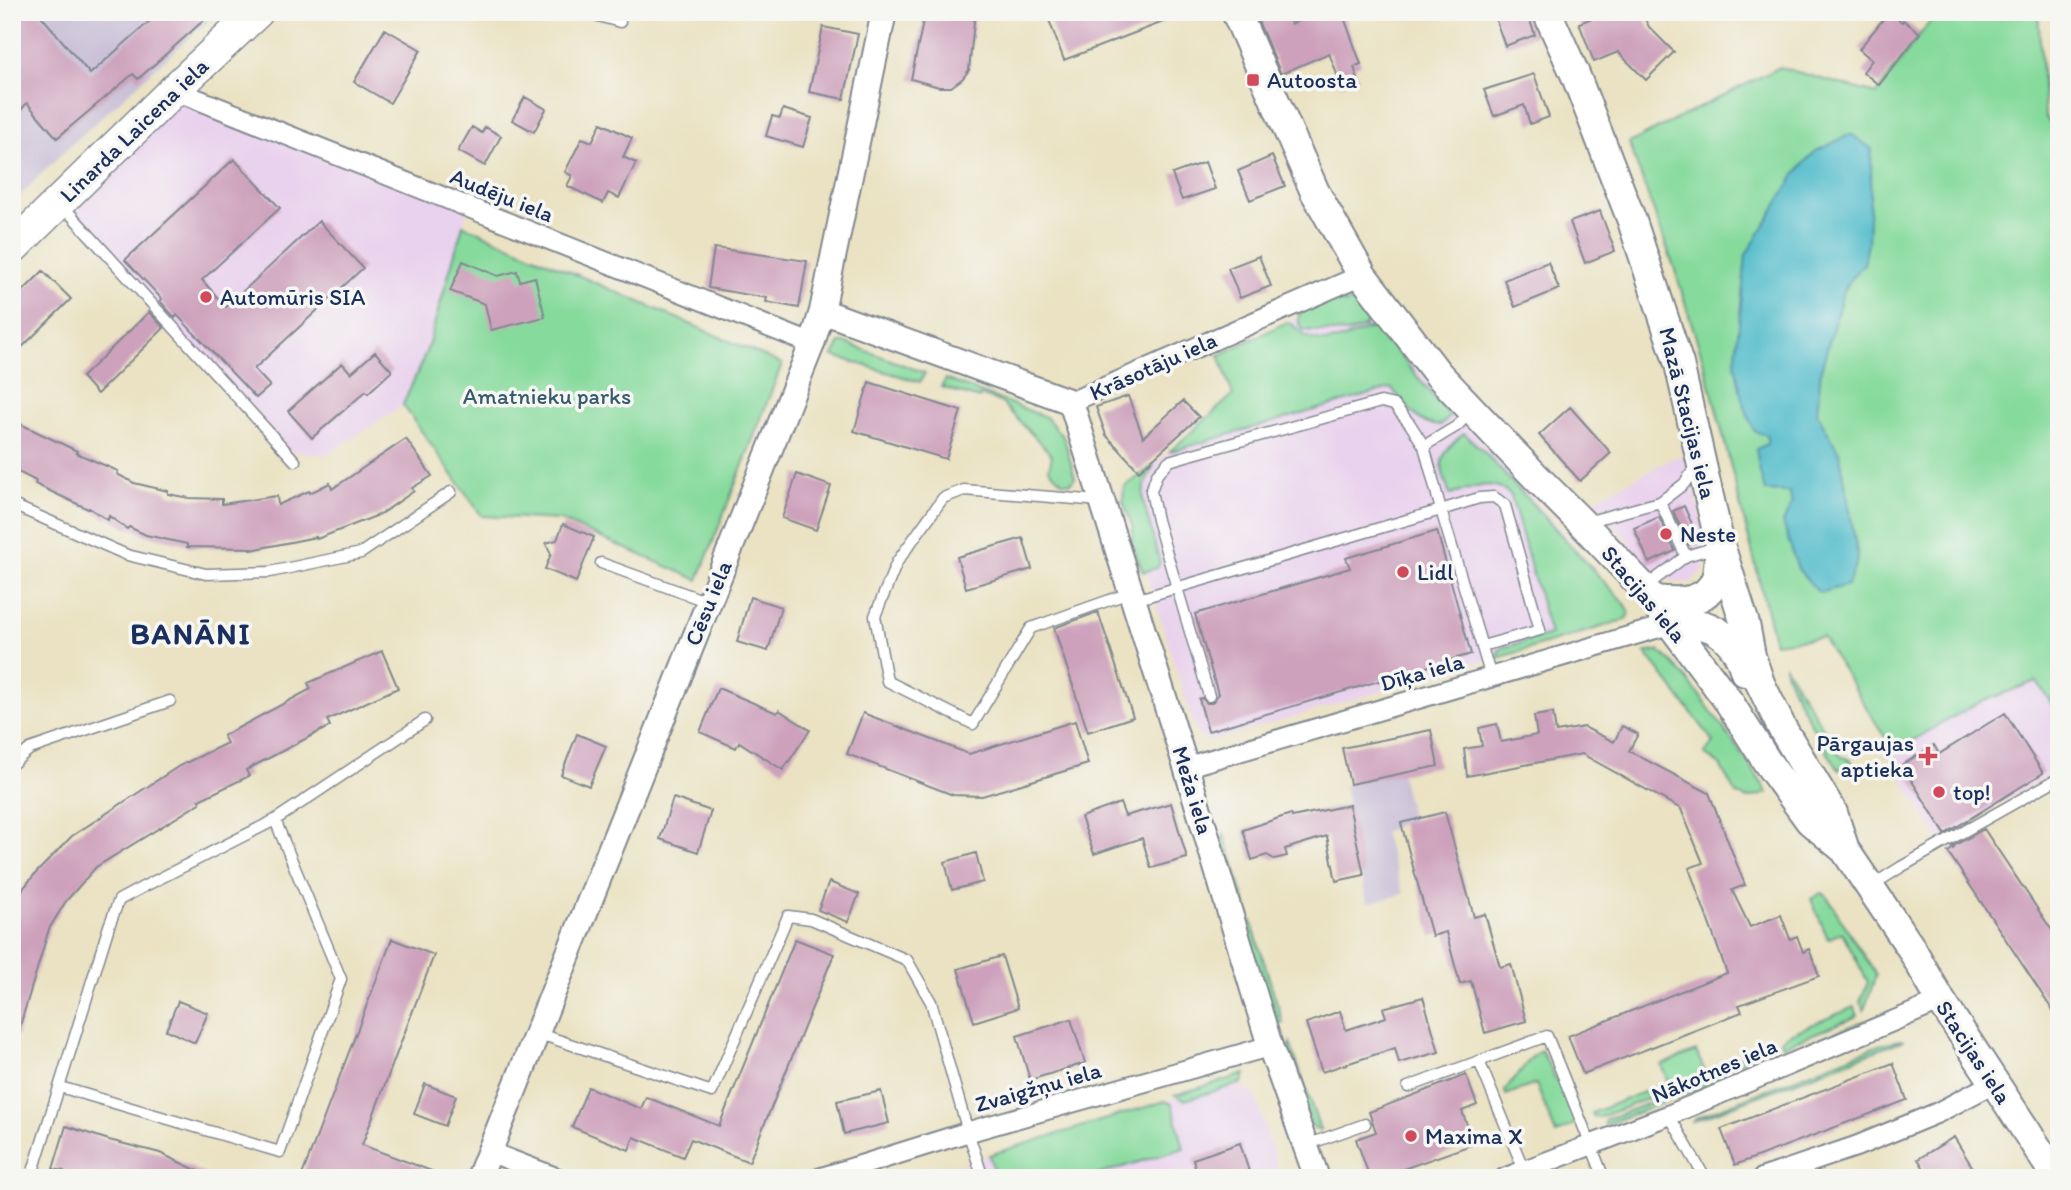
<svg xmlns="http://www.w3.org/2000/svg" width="2071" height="1190" font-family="Itim,sans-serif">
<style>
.built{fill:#e9d2ed}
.industrial{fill:#c9bfd7}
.green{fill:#86da9c;stroke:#50847d;stroke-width:2}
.water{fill:#4fbbca;stroke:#357594;stroke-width:2}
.building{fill:#cda1bc}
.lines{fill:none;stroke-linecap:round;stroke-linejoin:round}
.service-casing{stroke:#828890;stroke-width:13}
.minor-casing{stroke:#828890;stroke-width:23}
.tertiary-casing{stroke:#828890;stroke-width:28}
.secondary-casing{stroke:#828890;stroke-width:32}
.primary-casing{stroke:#828890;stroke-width:35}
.service{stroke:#fff;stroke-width:10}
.minor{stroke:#fff;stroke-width:19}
.tertiary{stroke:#fff;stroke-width:24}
.secondary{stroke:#fff;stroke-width:28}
.primary{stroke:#fff;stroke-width:32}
.poi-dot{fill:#d1495b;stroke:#f6f6f2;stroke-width:2.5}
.labels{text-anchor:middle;stroke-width:7;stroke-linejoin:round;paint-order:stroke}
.poi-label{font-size:23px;fill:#1b2f5e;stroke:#f6f6f2;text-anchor:start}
.street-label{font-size:23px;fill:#1b2f5e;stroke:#f6f6f2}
.park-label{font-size:23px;fill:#365a6e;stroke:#f6f6f2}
.district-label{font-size:30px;font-weight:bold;letter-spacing:2px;fill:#1b2f5e;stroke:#f6f6f2}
</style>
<rect width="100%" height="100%" fill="#f6f6f2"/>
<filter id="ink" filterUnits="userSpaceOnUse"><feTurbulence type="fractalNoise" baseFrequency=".0143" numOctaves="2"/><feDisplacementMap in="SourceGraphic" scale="14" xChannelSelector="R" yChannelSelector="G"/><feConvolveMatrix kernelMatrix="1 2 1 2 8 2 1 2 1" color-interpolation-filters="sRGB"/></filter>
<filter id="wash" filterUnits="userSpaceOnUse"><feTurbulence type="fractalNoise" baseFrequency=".00686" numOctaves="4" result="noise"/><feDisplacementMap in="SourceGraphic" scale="28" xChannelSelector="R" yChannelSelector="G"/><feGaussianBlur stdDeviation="1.57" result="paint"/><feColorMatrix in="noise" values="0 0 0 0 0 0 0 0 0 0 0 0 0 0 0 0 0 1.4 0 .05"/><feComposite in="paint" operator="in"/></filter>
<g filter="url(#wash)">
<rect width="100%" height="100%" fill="#eae2c2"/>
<path class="built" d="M174,90L468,208L427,350L403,405L327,455L287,451L59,202Z
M1349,292L1626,605L1629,612L1627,618L1618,622L1214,740H1206L1199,736L1195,729L1120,490L1154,465L1233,395L1219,355Z
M1681,454L1694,486L1705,542L1704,569L1690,583L1673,582L1649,565L1592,501Z
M2036,682L2059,716V768L1940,840L1887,755L1976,704Z
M1232,1081L1255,1095L1281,1178H915Z"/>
<path class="industrial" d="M12,12H218L62,153L12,204Z
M1401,773L1412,821L1401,823L1383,833L1404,894L1367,903L1344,785Z"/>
<path class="green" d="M1937,12H2038L2045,116L2059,138V714L2036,681L1976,704L1887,755L1886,753L1885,737L1822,637L1775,643L1708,376L1674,267L1629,143L1780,67L1876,94Z
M463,225L782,364L698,580L560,520L482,516L403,405L427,350Z
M1340,296L1344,304L1354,300L1359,302L1369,318L1365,327L1349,333L1303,330L1299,324V315L1306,307L1329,298Z
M1287,322C1294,324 1298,331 1304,335C1329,349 1350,336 1373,327L1379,329L1450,417L1441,425C1418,428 1405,402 1391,388L1169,452L1233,395L1219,355Z
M840,343H846L925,373L920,382L833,356Z
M946,379L1046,417L1064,438L1075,478L1070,483L1062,482L1049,469L1052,455L1002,403L980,395L979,399L941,387Z
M1464,433L1485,453L1626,605L1629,612L1627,618L1618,622L1498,658V652L1502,648L1550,635L1511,496C1494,476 1471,489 1450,495C1438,462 1437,457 1464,433Z
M1154,465L1144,486L1143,500L1160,563L1157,568L1143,572L1131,544L1133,528L1123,501L1124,487Z
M1659,651C1676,664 1689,682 1702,699C1725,730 1747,760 1768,793L1747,799L1736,794L1720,765L1704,754L1714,742L1645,652Z
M1785,666L1840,756L1851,760L1853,765L1839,770C1816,736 1801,707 1785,671Z
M1224,834L1283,1023L1279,1024L1274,1016L1221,844Z
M1821,893L1826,895L1876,975L1864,1010L1860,1002L1868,982L1842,932L1828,939L1811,899Z
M1854,1007L1858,1015L1853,1018L1783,1046L1781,1040L1787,1035Z
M1883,1014L1875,1021L1605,1125V1120Z
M1899,1040H1904L1693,1121L1695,1118L1879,1045Z
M1290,1043L1320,1130L1314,1129L1311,1124L1289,1059L1288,1050Z
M1541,1050L1556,1080L1561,1078L1578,1122L1556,1134L1536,1084L1506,1095L1505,1090L1532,1057Z
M1696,1051L1705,1072L1754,1052L1758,1056L1598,1118L1594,1117L1592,1113L1668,1082L1661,1065Z
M1245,1074L1242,1083L1185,1100L1175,1095Z
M1165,1101L1172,1104L1184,1148L1087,1178H996L989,1155Z"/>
<path class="water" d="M1851,134L1872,149L1868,243L1864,264L1852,277L1843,293L1821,370L1817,413L1840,454L1858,558L1848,585L1819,593L1798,569L1783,523L1792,503L1789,492L1765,491L1760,473L1756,449L1767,444V435L1754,431L1742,399L1735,364L1746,255L1795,175L1806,161L1816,151Z"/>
<g id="blocks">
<path class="building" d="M12,12H38L90,74L160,12H213L138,79L133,74L57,138L27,103L12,120Z
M925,12H975L969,70L962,79L951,87H939L911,79Z
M1046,12H1184V14L1064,60Z
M1254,12H1286L1291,24L1324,12H1342L1361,64L1354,67L1358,79L1341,85L1329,53L1281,74Z
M1493,12H1527L1535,35L1505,46Z
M1608,12H1641L1649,27L1674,52L1646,80L1618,52L1594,62L1579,23Z
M1889,12L1902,22L1903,20L1920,33L1879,85L1863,72L1872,60L1859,49Z
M823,27L858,34L844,99L809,92Z
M385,29L421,50L390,103L354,82Z
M1534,74L1549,117L1530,124L1524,105L1494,116L1484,90Z
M525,97L546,109L534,132L512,120Z
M783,109L812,118L803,147L766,136L772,116L780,118Z
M601,123L632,138L623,157L636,163L619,198L608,193L603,203L567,186L572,176L565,172L582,138L592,142Z
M472,127L482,133L485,127L501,136L485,166L458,151Z
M1272,156L1285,186L1250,200L1238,171Z
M234,159L280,208L202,280L226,307L319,221L363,268L254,369L270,386L256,398L177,315L175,318L160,301L162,299L125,260Z
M1205,162L1215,189L1182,200L1172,174Z
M1600,211L1615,251L1585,263L1570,222Z
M714,248L807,261L799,308L766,302L767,298L708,288Z
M1259,256L1271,286L1240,298L1228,268Z
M463,261L498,276L517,271L520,281L535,277L545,317L491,330L485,304L450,291Z
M1548,262L1559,289L1515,307L1504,280Z
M43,271L71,299L12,357V302Z
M149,312L164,328L97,394L82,377Z
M375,352L392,371L368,393L366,391L312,438L288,411L342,363L351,373Z
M869,382L961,411L946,459L854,431Z
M1128,396L1143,437L1183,401L1199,417L1139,471L1106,435L1096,407Z
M1570,407L1611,453L1580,481L1539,435Z
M12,420L77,451L76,453L118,471L117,474L134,483L168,491V494L189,498L222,499V504L277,496L278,505L309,491L310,493L330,483L332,489L406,439L432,476L412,488L414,491L381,514L317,539L316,537L251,550L252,548L187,547V544L146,535L129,527L127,529L109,516L108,520L89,508L88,509L35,484L36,481L12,469Z
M797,474L831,486L816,530L782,518Z
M1684,506L1699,540L1689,545L1673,511Z
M1659,517L1675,551L1649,563L1634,528Z
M563,524L594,537L576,582L545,569L551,554L546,543L557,540Z
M1437,531L1471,654L1208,731L1199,699L1202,698L1207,703H1212L1218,694L1195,614L1350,568L1346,558Z
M1023,538L1032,569L966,588L957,557Z
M750,597L781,607L768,651L737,642Z
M1098,612L1133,717L1088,732L1054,628Z
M382,651L398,688L327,720L330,726L246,770L249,776L199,800L200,803L96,867L66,901L49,929L17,1036H12V902L35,874L72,836L179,766L227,743L223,736L311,689L308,683Z
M718,688L777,713L779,710L810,730L783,770L739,742L736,748L700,732Z
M863,713L969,754L1075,721L1088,764L982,796L953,795L847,754Z
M1553,713L1556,732L1584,727L1614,742L1622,726L1638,734L1629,751L1709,793L1745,885L1732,890L1750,927L1781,915L1790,939L1797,936L1803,952L1809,949L1819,976L1739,1005L1742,1012L1583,1074L1568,1036L1727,973L1689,868L1703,863L1681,809L1582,754L1467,776L1464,749L1482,746L1479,728L1497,724L1501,742L1537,735L1534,716Z
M2005,713L2043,773L1945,834L1902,765L1934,745L1939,754Z
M1431,730L1438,766L1350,784L1342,748Z
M577,734L606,746L589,786L561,775Z
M673,798L711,811L698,852L660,839Z
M1120,803L1125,816L1171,803L1187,858L1151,868L1142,838L1094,854L1081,817Z
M1349,805L1364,875L1336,881L1327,836L1285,849L1287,856L1274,859L1267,855L1252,860L1243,830L1291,814L1292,817Z
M1445,812L1474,917L1485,914L1500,967L1511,964L1526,1021L1485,1033L1471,981L1460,984L1446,932L1432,936L1401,823Z
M1984,829L2059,941V1020L1948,852L1954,848L1952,847Z
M976,853L983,882L952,890L945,862Z
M829,882L859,894L848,922L818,910Z
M392,939L434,955L362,1145L445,1176L444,1178H301Z
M795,939L834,954L749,1162L691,1139L683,1157L634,1137L629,1150L572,1127L588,1087L641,1109L646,1097L719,1126Z
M1002,956L1018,1008L974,1022L958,969Z
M1423,997L1439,1052L1399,1063L1395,1048L1322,1072L1306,1023L1340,1011L1346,1030L1386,1017L1383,1008Z
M178,1001L208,1013L195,1043L166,1030Z
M1071,1019L1085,1063L1030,1080L1017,1036Z
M1893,1063L1907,1100L1735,1165L1721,1129Z
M1466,1075L1477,1105L1462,1111L1474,1144L1378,1178H1370L1356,1139L1376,1132L1369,1112Z
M425,1084L456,1096L445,1126L414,1114Z
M881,1091L889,1123L844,1134L837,1101Z
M66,1126L109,1140L160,1153L213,1178H81L63,1174L64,1171L53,1169Z
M1954,1137L1979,1178H1930L1918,1159Z
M1240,1143L1251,1178H1198L1193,1159Z"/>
</g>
</g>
<g filter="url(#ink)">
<use href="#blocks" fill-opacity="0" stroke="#828890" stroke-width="2"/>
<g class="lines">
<defs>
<path id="service" d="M584,12L620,22
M62,205L295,461
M1424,446L1457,426L1471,411
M1100,501L964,490L943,498L897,562L875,616L887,681L973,724L1031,628L1118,597
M1660,502L1686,556
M12,513L15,506L127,555L206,574L270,572L361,553L451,492
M1586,522L1660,502L1684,484L1696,466
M601,563L708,602
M1645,587L1686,556L1716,547
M1135,600L1441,510L1491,677
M1209,696L1157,520L1151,491L1157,474L1169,461L1186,456L1381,402L1394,405L1410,424L1424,446L1441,510L1479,498L1494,497L1505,505L1540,630L1482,646
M12,764L30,749L170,701
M1871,886L1901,867L2059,778
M537,1033L712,1092L788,916L811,919L907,960L931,1002L968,1132L983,1178
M60,1087L280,1152L341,979L275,820
M1408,1087L1479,1061
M1669,1115L1705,1178
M1306,1145L1365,1124
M1524,1170L1479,1061L1547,1036L1604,1178
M31,1178L109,926L119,900L143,887L275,820L425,720"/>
<path id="minor" d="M174,90L812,344
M1071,402L1362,275
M1186,767L1671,624
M490,1152L557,1178
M820,1178L968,1132L1270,1046
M1505,1178L1669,1115L1941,1001
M1763,1178L1857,1146L1937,1113L1994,1083"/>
<path id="tertiary" d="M822,311L1071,402L1186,767L1270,1046L1317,1178
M479,1178L812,344L822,311L884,12"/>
<path id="secondary" d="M1236,12L1315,192L1362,275L1438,374L1535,476L1582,523L1644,588L1729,702L1767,762L1810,821L1845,850L1911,948L1941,1001L2057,1178
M1547,12L1575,74L1632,221L1679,364L1720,545L1745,624L1751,656L1760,683L1782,728L1833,813L1845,850
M1653,600C1676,602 1706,606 1716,578C1719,569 1718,558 1720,549
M1671,624C1709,619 1734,634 1745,672"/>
<path id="primary" d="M12,248L174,90L257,12"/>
</defs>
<use href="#service" class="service-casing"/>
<use href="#minor" class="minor-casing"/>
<use href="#tertiary" class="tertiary-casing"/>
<use href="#secondary" class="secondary-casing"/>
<use href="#primary" class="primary-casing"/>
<use href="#service" class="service"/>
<use href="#minor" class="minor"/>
<use href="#tertiary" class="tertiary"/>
<use href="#secondary" class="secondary"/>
<use href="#primary" class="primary"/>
</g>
</g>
<g class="poi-dot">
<rect x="1246" y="73" width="14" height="14" rx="3.5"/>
<circle cx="206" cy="297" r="7"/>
<circle cx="1666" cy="534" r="7"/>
<circle cx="1403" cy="572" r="7"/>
<path d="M1924.5 745.5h7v7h7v7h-7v7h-7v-7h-7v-7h7z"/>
<circle cx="1939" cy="792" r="7"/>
<circle cx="1411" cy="1136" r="7"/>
</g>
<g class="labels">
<g class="poi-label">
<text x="1267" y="88">Autoosta</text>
<text x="220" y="305">Automūris SIA</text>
<text x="1680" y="542">Neste</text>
<text x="1417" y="580">Lidl</text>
<text x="1914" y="751" text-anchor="end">Pārgaujas<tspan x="1914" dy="26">aptieka</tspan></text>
<text x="1953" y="800">top!</text>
<text x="1425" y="1144">Maxima X</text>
</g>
<g class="street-label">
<text transform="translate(134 130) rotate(-44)" y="8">Linarda Laicena iela</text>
<text transform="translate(502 195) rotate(22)" y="8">Audēju iela</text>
<text transform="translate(1153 366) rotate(-24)" y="8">Krāsotāju iela</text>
<text transform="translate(1688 413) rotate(76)" y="8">Mazā Stacijas iela</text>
<text transform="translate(1644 594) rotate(50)" y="8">Stacijas iela</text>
<text transform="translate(708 603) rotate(-68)" y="8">Cēsu iela</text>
<text transform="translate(1422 672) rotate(-16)" y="8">Dīķa iela</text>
<text transform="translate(1193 790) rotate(73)" y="8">Meža iela</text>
<text transform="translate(1974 1052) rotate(57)" y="8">Stacijas iela</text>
<text transform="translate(1714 1070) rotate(-23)" y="8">Nākotnes iela</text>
<text transform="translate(1038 1087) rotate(-16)" y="8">Zvaigžņu iela</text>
</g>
<g class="park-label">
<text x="547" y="404">Amatnieku parks</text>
</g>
<g class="district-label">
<text x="191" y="644">BANĀNI</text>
</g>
</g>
<rect width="2071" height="1190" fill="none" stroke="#f6f6f2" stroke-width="42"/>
</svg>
